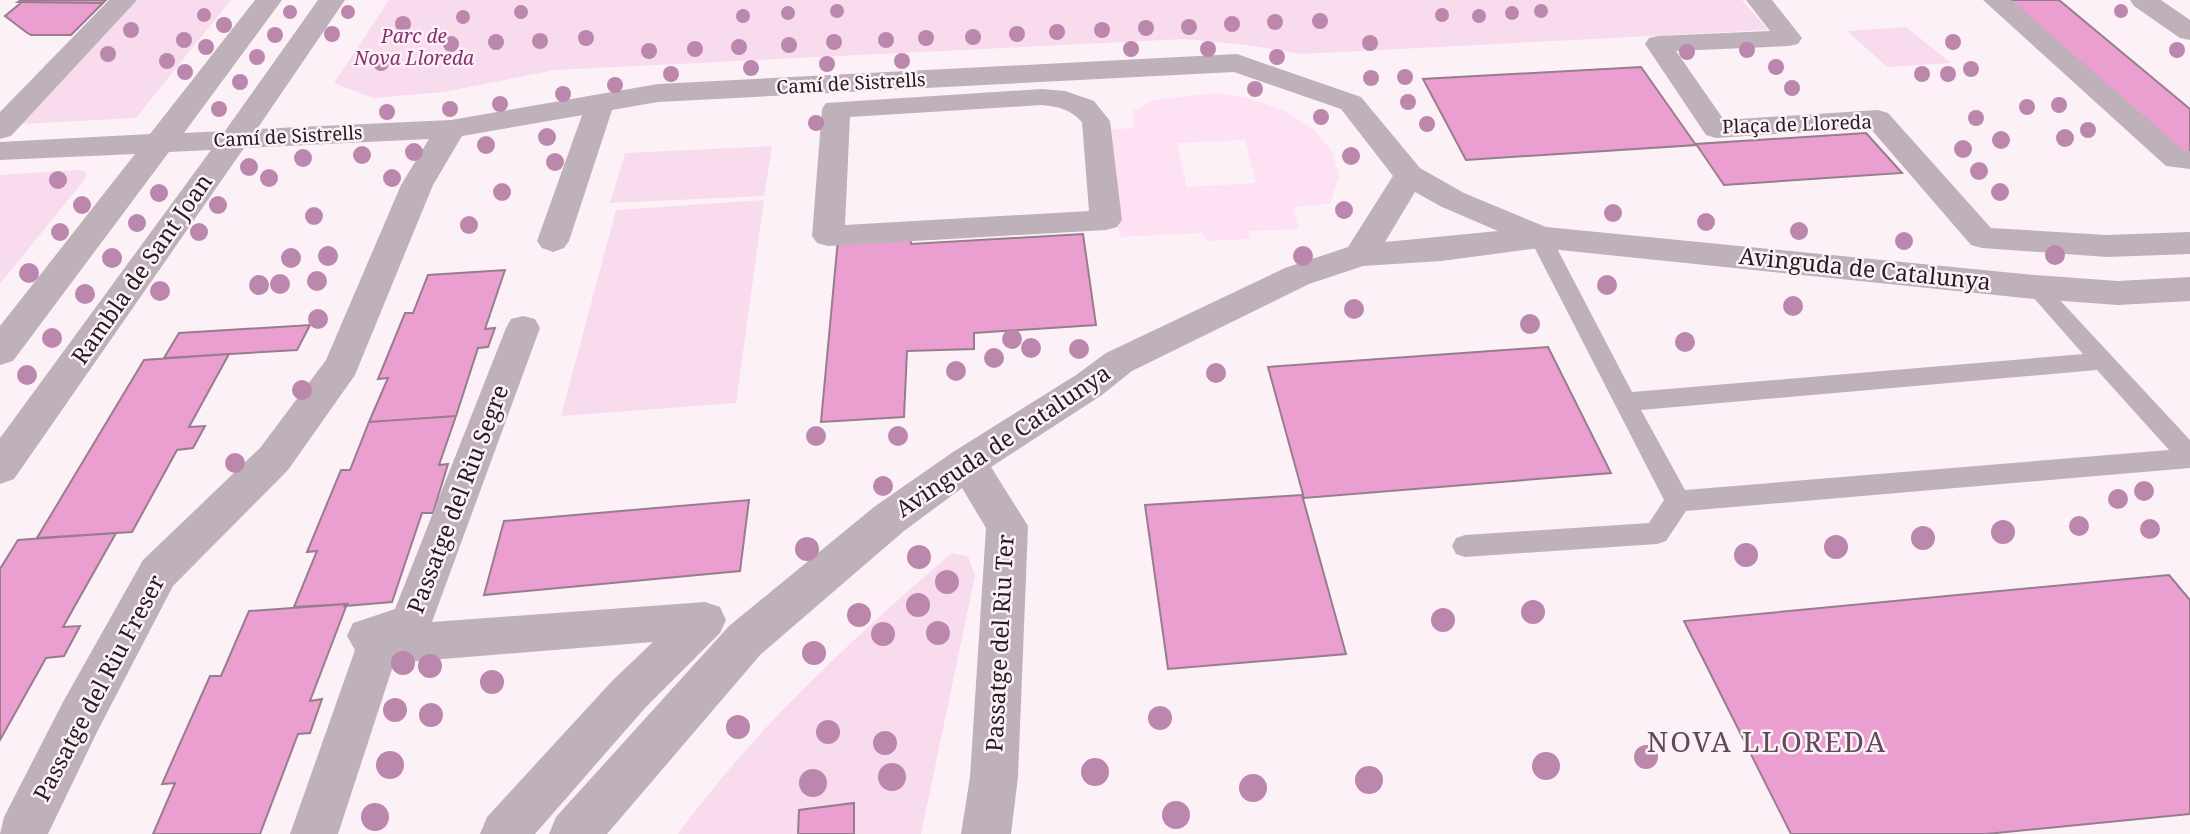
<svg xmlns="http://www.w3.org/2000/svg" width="2190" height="834" font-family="'Noto Serif',serif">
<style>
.built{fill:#fee1f3;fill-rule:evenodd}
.green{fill:#f8dbed}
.building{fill:#ea9fd0;stroke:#977d8d;stroke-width:2}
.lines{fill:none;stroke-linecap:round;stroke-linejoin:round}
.service{fill:#beb1b9;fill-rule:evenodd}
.pedestrian{fill:#beb1b9;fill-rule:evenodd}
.minor{fill:#beb1b9;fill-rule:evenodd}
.tree{fill:#bc87ac}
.labels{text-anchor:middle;stroke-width:5;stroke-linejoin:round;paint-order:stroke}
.far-park-label{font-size:19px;font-style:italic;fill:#86316e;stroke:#fdf1f8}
.far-street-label{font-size:19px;fill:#251b21;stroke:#fdf1f8}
.street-label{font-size:23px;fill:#251b21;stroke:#fdf1f8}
.near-neighbourhood-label{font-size:28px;letter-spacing:2px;fill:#604958;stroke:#fdf1f8}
</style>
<rect width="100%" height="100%" fill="#fdf1f8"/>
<path class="built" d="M1216,93L1247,98L1284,110L1313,129L1332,151L1339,176L1330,204L1293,207L1299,229L1249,231L1250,239L1206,241L1202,233L1120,237L1103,130L1134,128L1133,111L1154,100ZM1245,140L1256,183L1187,187L1177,143Z"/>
<path class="green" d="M137,0H231L136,118L20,124Z
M389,0H1742L1768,30L1302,54L1247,45L1185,39L555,70L444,92L373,98L334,83Z
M1906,27L1951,63L1887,67L1847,31Z
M772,146L764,196L610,203L625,153Z
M74,170L86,171L85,179L0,284V175Z
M764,200L736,403L561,416L616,210Z
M952,553L968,556L975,576L921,834H678C755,728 853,638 952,553Z"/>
<path class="building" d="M21,0H106L103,3L18,2Z
M2000,0H2059L2190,109V159Z
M22,2L103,3L71,35H31L26,32L5,16Z
M1641,67L1696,145L1466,160L1423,79Z
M1866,133L1902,173L1724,185L1696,144Z
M910,234L911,244L1083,234L1096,325L974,333V349L907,351L904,417L821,422L838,239Z
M505,270L485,329L495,328L488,347L478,348L456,416L369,422L388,378L378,379L405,313H413L428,275Z
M310,325L297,350L164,358L179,333Z
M1548,347L1611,473L1304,498L1268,367Z
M229,354L189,427L205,426L193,448L177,450L132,532L37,538L144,360Z
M456,416L439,465L448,464L433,513H422L392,602L345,606L347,604L294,607L317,551L307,552L341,470H350L369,422Z
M1302,495L1346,654L1168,669L1145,505Z
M749,500L740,571L484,595L504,521Z
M116,533L63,627L80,626L64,656L46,658L0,740V569L18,540Z
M2169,575L2190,600V814L1986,834H1791L1684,621Z
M347,604L310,701L322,699L310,733L298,734L260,834H153L175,783L162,784L210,676H221L249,611Z
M854,803V834H798L799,810Z"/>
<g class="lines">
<path class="service" d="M1540,230L1548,232L1551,237L1632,392L2083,354L2024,287L2027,282L2035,279L2043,282L2190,440V468L1686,511L1666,541L1657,544L1465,557L1456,554L1452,546L1456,538L1465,535L1649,523L1664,500L1529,237L1532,232ZM2097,370L2169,450L1685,490L1641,410Z"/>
<path class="pedestrian" d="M1746,0H1772L1802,38L1798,44L1789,46L1676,51L1724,120L1878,110L1888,113L1991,228L2107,235L2190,232V254L2107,257L1982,248L1971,245L1870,128L1716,138L1706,135L1645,44L1649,38L1658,36L1770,31Z
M1983,0H2011L2184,151H2190V169L2166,166Z
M1042,89L1065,91L1094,101L1110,121L1122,220L1117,227L1106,230L828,246L817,243L812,236L822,109L826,103ZM1042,105C1059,107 1070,109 1082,122L1089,211L845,225L850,117Z
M600,95L610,98L614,104L569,241L564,248L553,252L542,248L537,241L586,104L590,98Z
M523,316L535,319L540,328L432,622L705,602L720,607L726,620L720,633L645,708L535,834H480L487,817L613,680L653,642L394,663L338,834H290L355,650L347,636L353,623L395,609L506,328L511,319Z"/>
<path class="minor" d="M109,0H137L11,136L0,139V112Z
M255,0H282L184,133L225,131L318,0H345L257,129L451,120L658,84L1237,54L1361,97L1420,168L1464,193L1546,227L2035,275L2118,281L2190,277V301L2118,305L2035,299L1540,248L1441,261L1363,266L1309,284L1132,371L1102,395L991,467L1028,526L1018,777L1011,834H961L970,777L986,528L962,488L904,531L761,654L607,834H549L556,817L729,626L874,507L953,452L1076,375L1106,353L1285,268L1348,247L1393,176L1341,109L1234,72L658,102L462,136L433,185L355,375L288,470L173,586L97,732L48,834H0L4,817L63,702L143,560L260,448L326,360L401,185L429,139L244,148L14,479L0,484V438L211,150L169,152L13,361L0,365V326L135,154L0,160V142L150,134ZM1415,192L1442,207L1498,231L1385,242Z
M2130,0H2161L2190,20V40L2180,38L2134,6Z"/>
</g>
<g class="tree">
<circle cx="837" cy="11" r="7"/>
<circle cx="1541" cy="11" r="7"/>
<circle cx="2121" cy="11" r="7"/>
<circle cx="290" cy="12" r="7"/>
<circle cx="348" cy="12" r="7"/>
<circle cx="521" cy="12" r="7"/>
<circle cx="788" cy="13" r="7"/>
<circle cx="1512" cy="13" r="7"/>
<circle cx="204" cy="15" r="7"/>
<circle cx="1442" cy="15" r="7"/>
<circle cx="743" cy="16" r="7"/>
<circle cx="1479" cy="16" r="7"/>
<circle cx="463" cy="17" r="7"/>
<circle cx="1320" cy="21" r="8"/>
<circle cx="1275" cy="22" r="8"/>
<circle cx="403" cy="24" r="8"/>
<circle cx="1232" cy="24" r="8"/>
<circle cx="224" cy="25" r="8"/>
<circle cx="1189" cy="27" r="8"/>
<circle cx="1146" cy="28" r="8"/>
<circle cx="131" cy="30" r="8"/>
<circle cx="1102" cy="30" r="8"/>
<circle cx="1057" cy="32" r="8"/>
<circle cx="332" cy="34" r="8"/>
<circle cx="1017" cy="34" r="8"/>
<circle cx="275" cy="35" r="8"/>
<circle cx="973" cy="37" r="8"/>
<circle cx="586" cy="38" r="8"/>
<circle cx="926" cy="38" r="8"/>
<circle cx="184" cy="40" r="8"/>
<circle cx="886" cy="40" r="8"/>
<circle cx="540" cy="41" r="8"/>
<circle cx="496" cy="42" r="8"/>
<circle cx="834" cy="42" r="8"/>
<circle cx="1953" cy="42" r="8"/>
<circle cx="1370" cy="43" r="8"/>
<circle cx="451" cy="44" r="8"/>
<circle cx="789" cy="45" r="8"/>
<circle cx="206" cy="47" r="8"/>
<circle cx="739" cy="47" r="8"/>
<circle cx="695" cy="49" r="8"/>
<circle cx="1131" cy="49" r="8"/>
<circle cx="1208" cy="49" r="8"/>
<circle cx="1747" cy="50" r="8"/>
<circle cx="2177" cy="50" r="8"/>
<circle cx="649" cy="51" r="8"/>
<circle cx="1687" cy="52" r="8"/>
<circle cx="108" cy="54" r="8"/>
<circle cx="257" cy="57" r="8"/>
<circle cx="1277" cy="57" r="8"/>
<circle cx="167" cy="61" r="8"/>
<circle cx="902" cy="61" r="8"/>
<circle cx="381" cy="63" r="8"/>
<circle cx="827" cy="64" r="8"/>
<circle cx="1776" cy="67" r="8"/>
<circle cx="751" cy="68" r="8"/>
<circle cx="1971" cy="69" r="8"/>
<circle cx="185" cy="72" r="8"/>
<circle cx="671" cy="74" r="8"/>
<circle cx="1922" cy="74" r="8"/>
<circle cx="1948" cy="74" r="8"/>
<circle cx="1405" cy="77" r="8"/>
<circle cx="1371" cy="78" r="8"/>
<circle cx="240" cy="82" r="8"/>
<circle cx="615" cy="85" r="8"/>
<circle cx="1792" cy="88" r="8"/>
<circle cx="1255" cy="89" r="8"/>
<circle cx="563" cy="94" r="8"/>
<circle cx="1408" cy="102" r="8"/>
<circle cx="500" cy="104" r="8"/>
<circle cx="2059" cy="105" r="8"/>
<circle cx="2027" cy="107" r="8"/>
<circle cx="219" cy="109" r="8"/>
<circle cx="450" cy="109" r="8"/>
<circle cx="387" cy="112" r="8"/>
<circle cx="1321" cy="117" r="8"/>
<circle cx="1976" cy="118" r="8"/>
<circle cx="816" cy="123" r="8"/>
<circle cx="1427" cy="124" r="8"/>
<circle cx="2088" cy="130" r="8"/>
<circle cx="547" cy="137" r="9"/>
<circle cx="2065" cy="138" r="9"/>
<circle cx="2001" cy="140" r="9"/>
<circle cx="486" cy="145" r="9"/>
<circle cx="1963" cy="149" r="9"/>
<circle cx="414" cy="152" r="9"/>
<circle cx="362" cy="155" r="9"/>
<circle cx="1351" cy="156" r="9"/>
<circle cx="303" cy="158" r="9"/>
<circle cx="555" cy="162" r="9"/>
<circle cx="249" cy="167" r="9"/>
<circle cx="1979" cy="171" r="9"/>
<circle cx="269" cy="178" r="9"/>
<circle cx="392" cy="178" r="9"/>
<circle cx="58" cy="180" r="9"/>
<circle cx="502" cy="192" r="9"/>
<circle cx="2000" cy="192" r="9"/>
<circle cx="159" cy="193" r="9"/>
<circle cx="82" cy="205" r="9"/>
<circle cx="218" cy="205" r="9"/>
<circle cx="1344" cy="210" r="9"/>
<circle cx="1613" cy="213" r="9"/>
<circle cx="314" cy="216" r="9"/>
<circle cx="1706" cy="222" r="9"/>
<circle cx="137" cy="223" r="9"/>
<circle cx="469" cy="225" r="9"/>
<circle cx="1799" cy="231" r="9"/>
<circle cx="60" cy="232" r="9"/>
<circle cx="199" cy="232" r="9"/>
<circle cx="1904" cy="241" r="9"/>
<circle cx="2055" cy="255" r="10"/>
<circle cx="328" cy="256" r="10"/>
<circle cx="1303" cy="256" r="10"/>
<circle cx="112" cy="258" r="10"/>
<circle cx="291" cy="258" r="10"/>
<circle cx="29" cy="273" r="10"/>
<circle cx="317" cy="281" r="10"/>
<circle cx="280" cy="284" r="10"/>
<circle cx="259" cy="285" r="10"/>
<circle cx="1607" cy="285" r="10"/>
<circle cx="160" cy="291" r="10"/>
<circle cx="85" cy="294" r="10"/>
<circle cx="1793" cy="306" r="10"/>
<circle cx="1354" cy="309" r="10"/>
<circle cx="318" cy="319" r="10"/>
<circle cx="1530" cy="324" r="10"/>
<circle cx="52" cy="338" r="10"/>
<circle cx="1012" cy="339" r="10"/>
<circle cx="1685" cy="342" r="10"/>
<circle cx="1031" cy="348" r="10"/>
<circle cx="1079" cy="349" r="10"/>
<circle cx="994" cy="358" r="10"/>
<circle cx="956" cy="371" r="10"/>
<circle cx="1216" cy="373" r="10"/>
<circle cx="27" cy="375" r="10"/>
<circle cx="302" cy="390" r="10"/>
<circle cx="816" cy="436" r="10"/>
<circle cx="898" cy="436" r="10"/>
<circle cx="235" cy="463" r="10"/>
<circle cx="883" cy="486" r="10"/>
<circle cx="2144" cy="491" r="10"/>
<circle cx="2118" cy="499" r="10"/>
<circle cx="2079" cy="526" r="10"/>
<circle cx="2150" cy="529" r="10"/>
<circle cx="2003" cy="532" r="12"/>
<circle cx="1923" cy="538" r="12"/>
<circle cx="1836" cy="547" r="12"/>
<circle cx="807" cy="549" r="12"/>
<circle cx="1746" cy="555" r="12"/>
<circle cx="919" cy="557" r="12"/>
<circle cx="947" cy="582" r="12"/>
<circle cx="918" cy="605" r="12"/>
<circle cx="1533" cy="612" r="12"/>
<circle cx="859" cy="615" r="12"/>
<circle cx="1443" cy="620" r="12"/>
<circle cx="938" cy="633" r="12"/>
<circle cx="883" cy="634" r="12"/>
<circle cx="814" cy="653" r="12"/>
<circle cx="403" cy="663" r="12"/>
<circle cx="430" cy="666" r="12"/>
<circle cx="492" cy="682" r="12"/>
<circle cx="395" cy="710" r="12"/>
<circle cx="431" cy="715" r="12"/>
<circle cx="1160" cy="718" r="12"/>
<circle cx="738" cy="727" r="12"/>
<circle cx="828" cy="732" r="12"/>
<circle cx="885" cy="743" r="12"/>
<circle cx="1646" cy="757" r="12"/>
<circle cx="390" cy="765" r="14"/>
<circle cx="1546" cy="766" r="14"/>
<circle cx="1095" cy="772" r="14"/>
<circle cx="892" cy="777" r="14"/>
<circle cx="1369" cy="780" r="14"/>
<circle cx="813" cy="783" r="14"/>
<circle cx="1253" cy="788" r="14"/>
<circle cx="1176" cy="815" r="14"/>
<circle cx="375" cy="817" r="14"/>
</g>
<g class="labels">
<g class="far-park-label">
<text x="414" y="43">Parc de<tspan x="414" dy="22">Nova Lloreda</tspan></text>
</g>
<g class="far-street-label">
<text transform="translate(851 83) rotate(-3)" y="7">Camí de Sistrells</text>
<text transform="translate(1797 124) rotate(-2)" y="7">Plaça de Lloreda</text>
<text transform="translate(288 136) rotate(-3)" y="7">Camí de Sistrells</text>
</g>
<g class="street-label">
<text transform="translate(142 269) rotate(-55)" y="8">Rambla de Sant Joan</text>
<text transform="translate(1865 269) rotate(6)" y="8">Avinguda de Catalunya</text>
<text transform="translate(1003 441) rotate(-34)" y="8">Avinguda de Catalunya</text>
<text transform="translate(458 499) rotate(-69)" y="8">Passatge del Riu Segre</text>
<text transform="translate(1000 643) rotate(-87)" y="8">Passatge del Riu Ter</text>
<text transform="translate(99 688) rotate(-62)" y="8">Passatge del Riu Freser</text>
</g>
<g class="near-neighbourhood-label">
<text x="1767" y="752">NOVA LLOREDA</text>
</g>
</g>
</svg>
